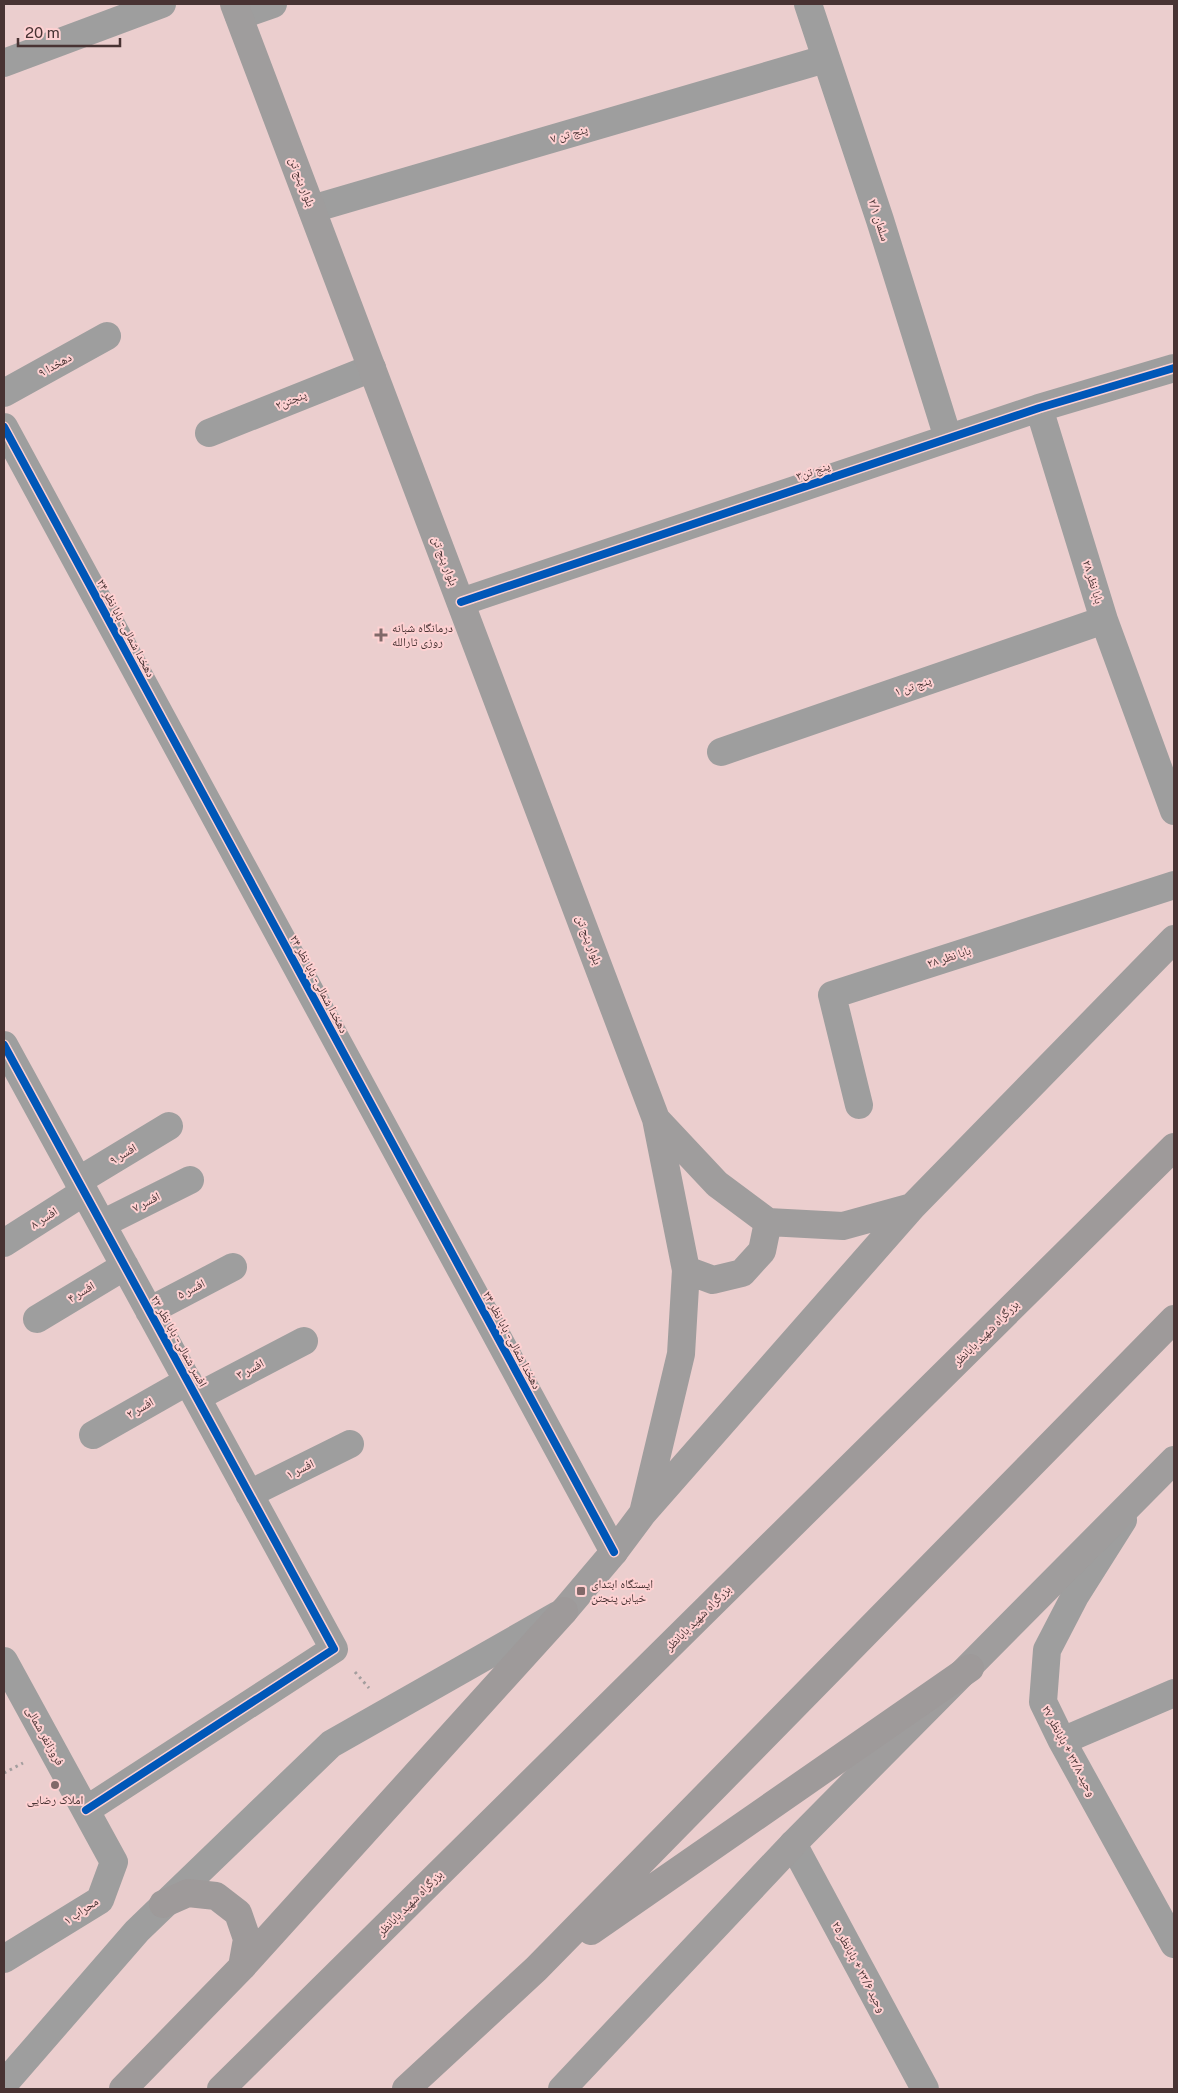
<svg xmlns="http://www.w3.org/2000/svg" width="1178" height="2093" font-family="'Public Sans','Noto Naskh Arabic',sans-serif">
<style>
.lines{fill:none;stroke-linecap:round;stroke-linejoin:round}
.path{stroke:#a39e9e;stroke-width:3;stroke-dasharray:2.5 4;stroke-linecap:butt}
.minor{stroke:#9e9e9e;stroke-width:28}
.secondary{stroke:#9f9d9d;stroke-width:28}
.trunk{stroke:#9e9a9a;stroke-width:28}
.cycleway-casing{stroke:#fed1d2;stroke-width:11}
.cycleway{stroke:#0057b8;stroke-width:8}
.poi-dot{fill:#816969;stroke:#fed1d2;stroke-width:2}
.labels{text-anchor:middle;stroke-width:4;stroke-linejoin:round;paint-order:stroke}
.street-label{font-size:12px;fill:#483333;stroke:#fed1d2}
.poi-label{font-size:12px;fill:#483333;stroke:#fed1d2;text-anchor:start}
</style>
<rect width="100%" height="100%" fill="#ebcece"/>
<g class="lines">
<path class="path" d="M355,1672L369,1688
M4,1773L23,1763"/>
<path class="minor" d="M808,4L880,220L948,438
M239,16L273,4
M4,63L162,4
M312,209L825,59
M4,393L107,336
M1039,408L1104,620L1174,811
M4,427L614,1552
M209,433L372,368
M461,602L1039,408L1174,368
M721,752L1104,620
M4,1045L334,1649L86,1810
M859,1105L832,995L1174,885
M78,1181L169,1126
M102,1224L190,1180
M4,1243L84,1192
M149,1311L233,1267
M37,1319L125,1266
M197,1397L304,1341
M93,1435L188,1381
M249,1494L350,1444
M1123,1520L1075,1596L1047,1650L1043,1702L1062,1741L1174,1944
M4,1661L114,1862L100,1900L4,1959
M1062,1741L1174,1693
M793,1844L925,2089
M4,2084L137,1931L331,1744L558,1615"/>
<path class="secondary" d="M234,4L656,1119L686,1270L681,1354L643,1513
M656,1119L717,1184L768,1222L843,1226L912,1207
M686,1270L713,1280L742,1273L762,1251L768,1222
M564,1611L614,1552L643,1513L912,1207L1174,939
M562,2089L793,1844L1174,1460"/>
<path class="trunk" d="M163,1904L188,1893L216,1896L238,1913L247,1939L242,1967
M591,1931L970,1668
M123,2089L242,1967L564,1611
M221,2089L1174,1147
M406,2089L536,1969L1174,1319"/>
<defs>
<path id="cycleway" d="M4,427L614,1552
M461,602L1039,408L1174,368
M4,1045L334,1649L86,1810"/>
</defs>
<use href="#cycleway" class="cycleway-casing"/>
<use href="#cycleway" class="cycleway"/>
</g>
<g class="poi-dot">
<path d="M378.5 627.5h5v5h5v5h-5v5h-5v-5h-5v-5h5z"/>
<rect x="576" y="1586" width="10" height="10" rx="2.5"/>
<circle cx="55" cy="1785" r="5"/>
</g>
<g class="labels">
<g class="street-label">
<text transform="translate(569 134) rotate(-16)" y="4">پنج تن ۷</text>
<text transform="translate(302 182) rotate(69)" y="4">بلوار پنج تن</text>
<text transform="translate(879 220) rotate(72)" y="4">سلمان ۲/۱</text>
<text transform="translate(55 365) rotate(-29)" y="4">دهخدا ۹</text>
<text transform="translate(291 400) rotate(-22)" y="4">پنجتن۲</text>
<text transform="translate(813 471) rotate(-19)" y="4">پنج تن۳</text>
<text transform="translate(445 561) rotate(69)" y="4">بلوار پنج تن</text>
<text transform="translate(1093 582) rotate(73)" y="4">بابا نظر ۲۸</text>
<text transform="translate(126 628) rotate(62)" y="4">دهخدا شمالی - بابا نظر ۲۴</text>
<text transform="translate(913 686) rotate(-19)" y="4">پنج تن ۱</text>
<text transform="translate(589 940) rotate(69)" y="4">بلوار پنج تن</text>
<text transform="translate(949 957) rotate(-18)" y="4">بابا نظر ۲۸</text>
<text transform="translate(319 984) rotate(62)" y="4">دهخدا شمالی - بابا نظر ۲۴</text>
<text transform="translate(123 1154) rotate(-31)" y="4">افسر ۹</text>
<text transform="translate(146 1202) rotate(-27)" y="4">افسر ۷</text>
<text transform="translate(44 1218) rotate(-33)" y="4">افسر ۸</text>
<text transform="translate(191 1289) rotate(-27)" y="4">افسر ۵</text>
<text transform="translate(81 1292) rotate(-31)" y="4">افسر ۴</text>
<text transform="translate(986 1333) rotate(-45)" y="4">بزرگراه شهید بابانظر</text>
<text transform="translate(512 1340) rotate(62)" y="4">دهخدا شمالی - بابا نظر ۲۴</text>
<text transform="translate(179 1341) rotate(61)" y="4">افسر شمالی - بابا نظر ۲۲</text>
<text transform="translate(250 1369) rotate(-28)" y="4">افسر ۳</text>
<text transform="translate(140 1408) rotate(-30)" y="4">افسر ۲</text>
<text transform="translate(300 1469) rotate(-26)" y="4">افسر ۱</text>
<text transform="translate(698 1618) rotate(-45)" y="4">بزرگراه شهید بابانظر</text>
<text transform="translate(45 1736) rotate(61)" y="4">فروزانفر شمالی</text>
<text transform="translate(1069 1751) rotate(62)" y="4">وحید ۲۳/۸ + بابانظر ۲۷</text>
<text transform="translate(410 1903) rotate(-45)" y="4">بزرگراه شهید بابانظر</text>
<text transform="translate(81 1911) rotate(-34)" y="4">محراب ۱</text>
<text transform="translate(859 1967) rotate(62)" y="4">وحید ۲۳/۶ + بابانظر ۲۵</text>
</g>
<g class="poi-label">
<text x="392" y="632">درمانگاه شبانه<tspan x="392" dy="14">روزی ثارالله</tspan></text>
<text x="591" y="1588">ایستگاه ابتدای<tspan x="591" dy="14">خیابن پنجتن</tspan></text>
<text x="55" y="1804" text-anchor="middle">املاک رضایی</text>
</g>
</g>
<rect width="1178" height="2093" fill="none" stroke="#483333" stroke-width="10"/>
<path d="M18 38v8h102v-8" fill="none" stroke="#483333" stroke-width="2.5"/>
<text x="25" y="38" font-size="15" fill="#483333" stroke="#fed1d2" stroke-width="4" paint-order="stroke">20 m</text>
</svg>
